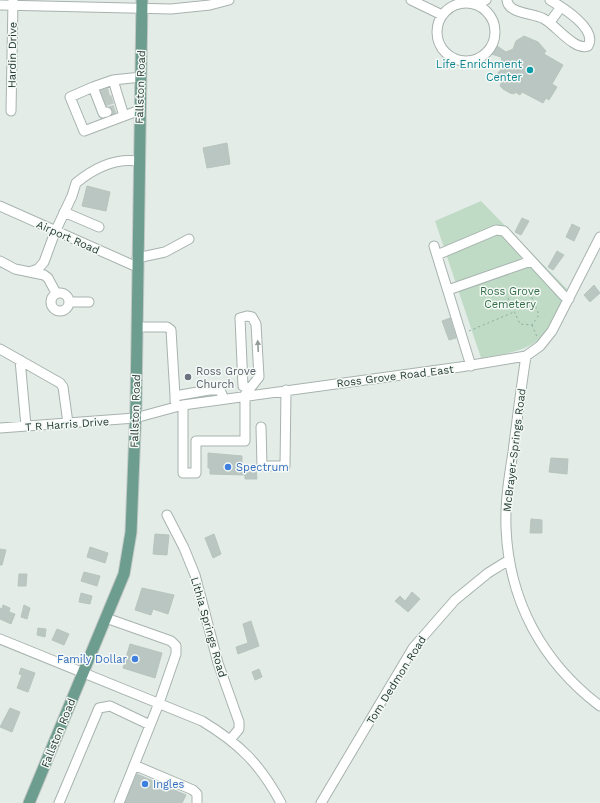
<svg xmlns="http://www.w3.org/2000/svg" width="600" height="803" font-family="'Work Sans',sans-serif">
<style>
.green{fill:#bfdbc5}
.building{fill:#b9c6c1;stroke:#b7c5be}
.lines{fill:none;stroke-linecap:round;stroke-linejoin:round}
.minor-tunnel{stroke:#bec9c4;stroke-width:9;stroke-dasharray:9 4.5;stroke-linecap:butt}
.minor-casing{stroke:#a7b3ae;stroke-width:11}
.major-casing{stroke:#c2c8c6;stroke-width:13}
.path{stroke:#87ac9f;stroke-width:1;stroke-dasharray:2 3;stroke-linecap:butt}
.minor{stroke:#fff;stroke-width:9}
.major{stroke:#6d9d8e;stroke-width:11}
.oneway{fill:#929d9a}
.culture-dot{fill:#0f9aa8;stroke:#f4f9f6;stroke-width:1.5}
.worship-dot{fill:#6b7280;stroke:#f4f9f6;stroke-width:1.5}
.shop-dot{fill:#3f7fe0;stroke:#f4f9f6;stroke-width:1.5}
.labels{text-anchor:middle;stroke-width:3;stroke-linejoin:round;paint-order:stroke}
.street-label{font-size:11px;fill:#253b34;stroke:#f4f9f6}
.culture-label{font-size:11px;fill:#0d838f;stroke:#f4f9f6;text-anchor:end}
.park-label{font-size:11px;fill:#336e47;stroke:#f4f9f6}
.worship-label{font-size:11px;fill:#5b616d;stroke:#f4f9f6;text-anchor:start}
.shop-label{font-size:11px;fill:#366cbe;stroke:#f4f9f6;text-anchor:start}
</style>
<rect width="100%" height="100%" fill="#e4ece8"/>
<path class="green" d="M481,201L567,289C542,344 542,348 481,358L435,221Z"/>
<path class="building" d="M524,36L538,42L546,51L544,54L563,65L552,84L557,87L549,100L546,98L543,103L522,92L520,95L515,92L514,94L510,93L503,89L500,86L503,79H496L497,74L503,67L501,57L488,53L494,44L506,52L513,49L516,41Z
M227,143L230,164L207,168L203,148Z
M87,186L110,192L106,211L82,206Z
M522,218L529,221L521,235L515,232Z
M572,224L580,228L574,241L566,237Z
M557,251L564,255L553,270L548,267Z
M594,285L600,293L590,302L584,295Z
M450,318L456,338L449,340L442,321Z
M208,453L242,456V467H256L257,479H245V475L210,474V468H208Z
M551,458L568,459L567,474L549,472Z
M531,519L542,520V533H530Z
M155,534L169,535L167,555L153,554Z
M214,534L221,554L213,558L205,538Z
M90,547L108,553L105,563L87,557Z
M0,549L6,550L2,565H0Z
M84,572L100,576L97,586L81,581Z
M19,574H27L26,586H18Z
M142,588L174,595L168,614L153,609L151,615L135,610Z
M412,592L420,599L408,612L395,601L400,596L405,601Z
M81,593L92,596L90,604L79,602Z
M3,605L10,608L9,612L15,614L11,624L0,619V608L2,609Z
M24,605L30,608L27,619L21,617Z
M251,621L259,646L238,654L236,647L248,643L243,624Z
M38,628L46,629L45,637L37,635Z
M57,629L69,634L64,645L52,640Z
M130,644L162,653L155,678L123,668Z
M21,668L35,673L28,692L17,688L22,675L19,674Z
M259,669L262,677L255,680L252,672Z
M10,708L20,712L12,732L0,727Z
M137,774L186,795L182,803H125Z"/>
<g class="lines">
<path class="minor-tunnel" d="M101,94L109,92
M104,102L113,99
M107,112L115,109"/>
<defs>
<path id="minor" d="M411,0L442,15
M507,0C508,14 534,13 544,19C556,25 574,51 588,46C598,29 562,7 550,0
M437 32a29 29 0 1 1 58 0a29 29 0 1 1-58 0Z
M477,4L486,0
M0,5L171,9L210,5L229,0
M550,22L561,7
M93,87L113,80
M11,111L13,1
M107,112L103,113L93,87L70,97L84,131L140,110
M124,116L113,80L141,77
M0,206L137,267
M64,212L99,227
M434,246L471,366
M437,255L496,230L504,231L564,296L569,299
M137,258L165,252L189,239
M0,261L15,269L44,275L48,278L56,293
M29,272L38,269L44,262L55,232L72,196L76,183C94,168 115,158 138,161
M448,290L531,261
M51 302a9 9 0 1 1 18 0a9 9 0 1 1-18 0Z
M70,302H89
M137,327H167L171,330L175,396
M0,349L60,383L63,387L68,423
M526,356C521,388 517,420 513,452C509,477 505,502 506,528C509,601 542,662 600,706
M20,360L26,426
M244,396L259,377L256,324L252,317L247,316L240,318L243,386L250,389
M175,401V396L209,390H220L224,399
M183,405V473H196V441H245V396
M261,427L262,466H285L286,390
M0,428L135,418L183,405L460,367L526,356L540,346L552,331L600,237
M167,515L184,548L195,575L218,663L239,722V729L230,740
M106,618L171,641L176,646V654L159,703L119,803
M0,639L202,721C240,744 260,764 281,803
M134,765L193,790L197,794V803
M59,803L99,708L110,706L150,725
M321,803L413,648L455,600L488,573L509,560"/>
<path id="major" d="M29,803L124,574L131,532L136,404L142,0"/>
</defs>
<use href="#minor" class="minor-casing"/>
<use href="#major" class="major-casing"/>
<path class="path" d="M508,298L520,324L532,325L539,315L530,293
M532,325L537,337
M469,331L514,312"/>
<use href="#minor" class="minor"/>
<use href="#major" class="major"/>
</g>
<defs><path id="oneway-solid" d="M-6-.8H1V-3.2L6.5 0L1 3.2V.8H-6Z"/></defs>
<use class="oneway" href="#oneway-solid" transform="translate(258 346) rotate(-93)"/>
<circle class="culture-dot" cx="530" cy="70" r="4"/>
<circle class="worship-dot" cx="188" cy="377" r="4"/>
<g class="shop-dot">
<circle cx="228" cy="467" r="4"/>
<circle cx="135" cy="659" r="4"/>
<circle cx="145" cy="784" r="4"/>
</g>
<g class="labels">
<g class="street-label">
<text transform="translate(12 55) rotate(-89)" y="4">Hardin Drive</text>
<text transform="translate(140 87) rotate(-88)" y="4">Fallston Road</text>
<text transform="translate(68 237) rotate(24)" y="4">Airport Road</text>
<text transform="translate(395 376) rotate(-7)" y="4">Ross Grove Road East</text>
<text transform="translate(135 411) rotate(-88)" y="4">Fallston Road</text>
<text transform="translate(67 424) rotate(-4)" y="4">T R Harris Drive</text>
<text transform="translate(514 450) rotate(-83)" y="4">McBrayer-Springs Road</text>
<text transform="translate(209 627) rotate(74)" y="4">Lithia Springs Road</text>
<text transform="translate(396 680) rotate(-58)" y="4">Tom Dedmon Road</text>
<text transform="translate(58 733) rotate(-68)" y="4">Fallston Road</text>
</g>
<g class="culture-label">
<text x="522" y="68">Life Enrichment<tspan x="522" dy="13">Center</tspan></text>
</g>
<g class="park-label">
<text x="510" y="295">Ross Grove<tspan x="510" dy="13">Cemetery</tspan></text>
</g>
<g class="worship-label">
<text x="196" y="375">Ross Grove<tspan x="196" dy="13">Church</tspan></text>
</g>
<g class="shop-label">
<text x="236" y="471">Spectrum</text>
<text x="127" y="663" text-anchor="end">Family Dollar</text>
<text x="153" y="788">Ingles</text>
</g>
</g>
</svg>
